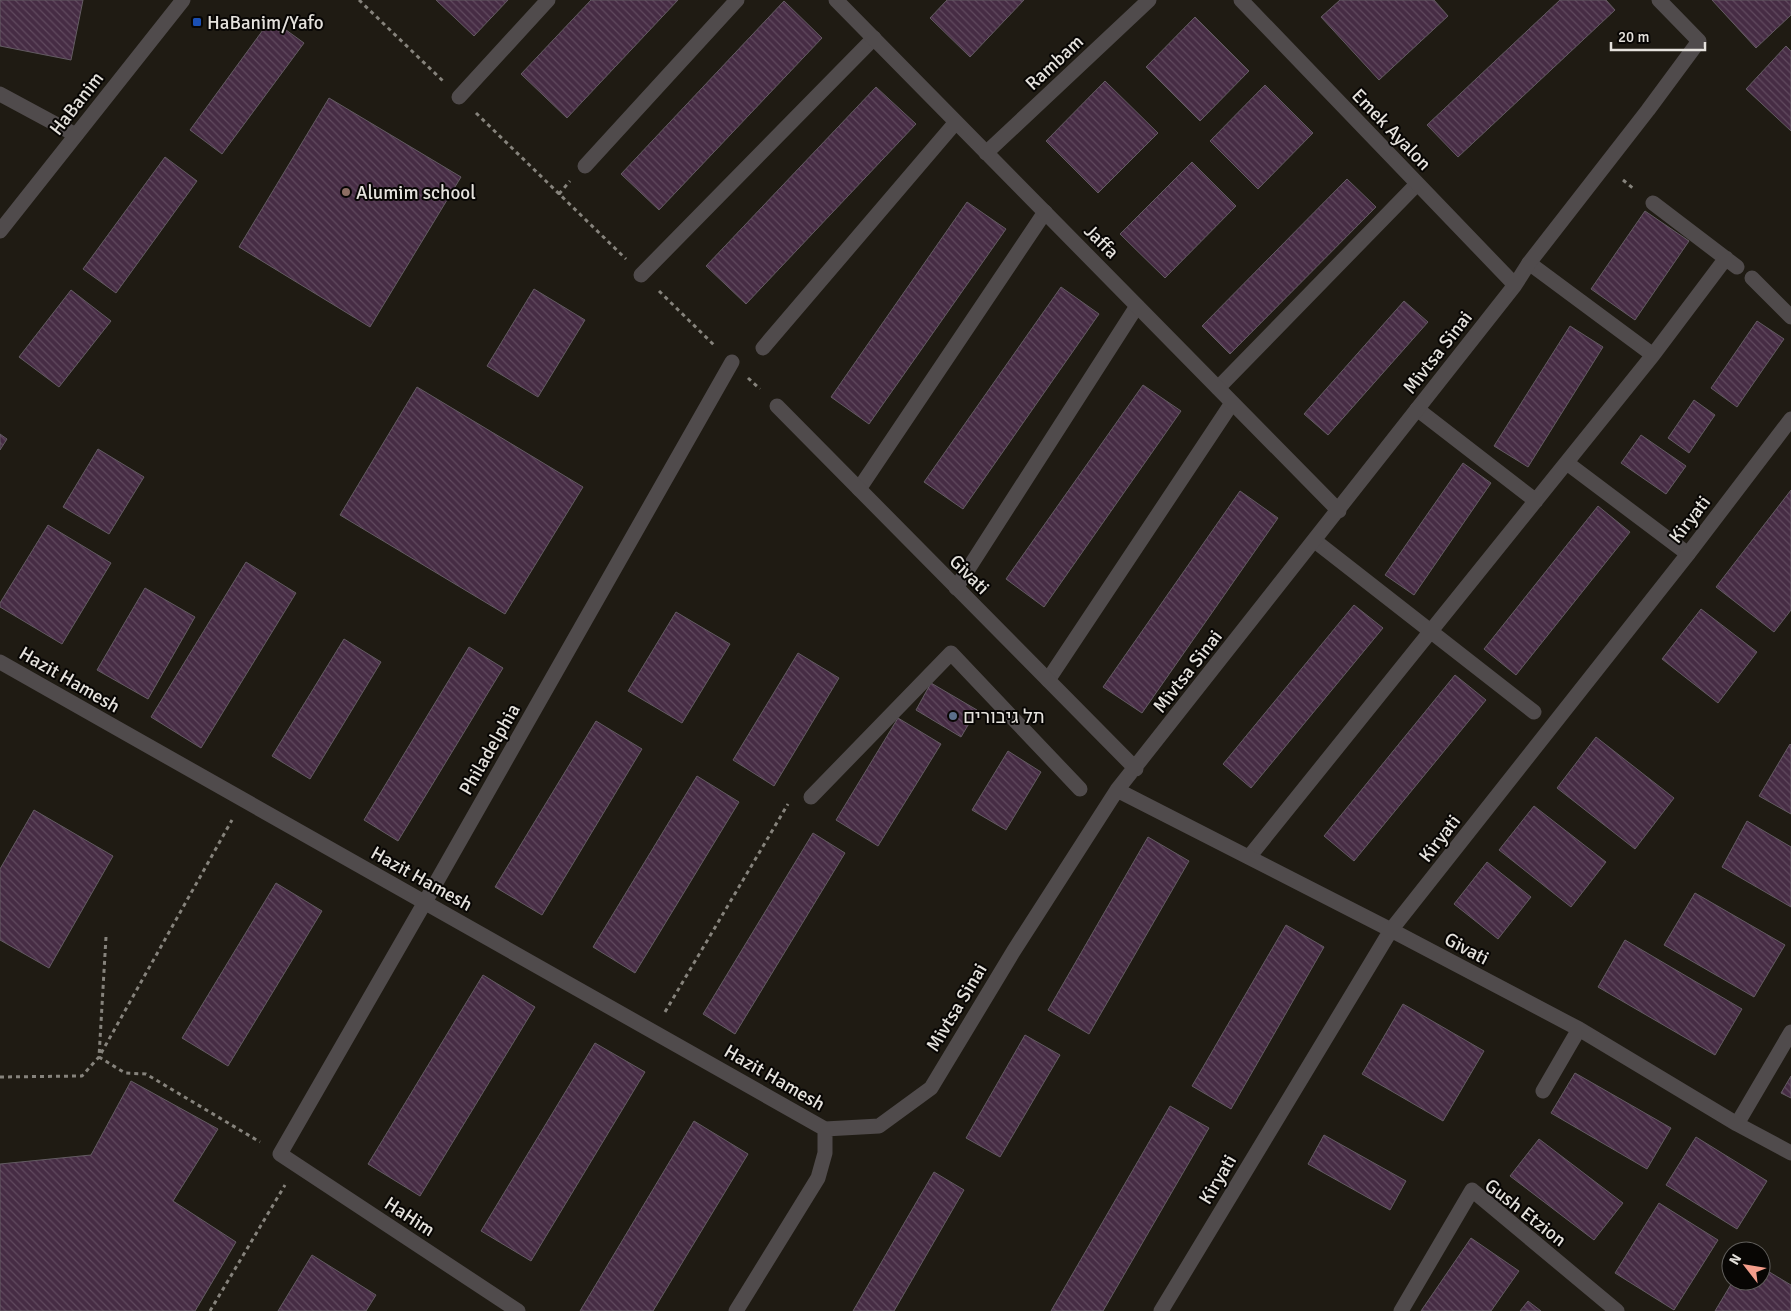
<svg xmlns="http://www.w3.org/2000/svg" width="1791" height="1311" font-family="Signika,Heebo,sans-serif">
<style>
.building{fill:url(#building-back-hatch);stroke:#635b62}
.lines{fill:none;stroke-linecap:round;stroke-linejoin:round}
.path{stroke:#86837c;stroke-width:3;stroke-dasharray:4 4;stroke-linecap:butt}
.service{stroke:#504b4c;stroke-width:15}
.minor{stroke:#504b4c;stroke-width:15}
.tertiary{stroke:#504b4c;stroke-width:15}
.transit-dot{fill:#1a4fb4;stroke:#080604;stroke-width:2}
.education-dot{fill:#8d6e63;stroke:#080604;stroke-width:2}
.service-dot{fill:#5c6f8a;stroke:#080604;stroke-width:2}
.labels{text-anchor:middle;stroke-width:4;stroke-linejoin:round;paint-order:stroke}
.poi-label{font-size:19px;fill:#e5e2dd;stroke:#080604;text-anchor:start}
.street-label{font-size:19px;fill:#e5e2dd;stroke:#080604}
</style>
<defs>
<pattern id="building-back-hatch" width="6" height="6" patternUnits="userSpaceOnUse" patternTransform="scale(1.25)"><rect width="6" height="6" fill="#462c44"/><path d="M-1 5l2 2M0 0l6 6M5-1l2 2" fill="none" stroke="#614a5f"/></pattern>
</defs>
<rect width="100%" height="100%" fill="#1f1b13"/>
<path class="building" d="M0,0H83L71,60L0,46Z
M436,0H508L474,36Z
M591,0H678L567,118L521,74Z
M947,0H1024L970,57L930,18Z
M1340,0H1434L1448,16L1379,80L1321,17Z
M1560,0H1606L1615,10L1458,157L1427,125Z
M1712,0H1791V15L1756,48Z
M784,1L822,38L659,210L621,174Z
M1195,17L1249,71L1200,121L1146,67Z
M271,19L304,43L222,154L190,130Z
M1786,46L1791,51V131L1746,89Z
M1105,81L1158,133L1098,193L1046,141Z
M1265,85L1313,133L1258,189L1210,141Z
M876,87L916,124L746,304L706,266Z
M329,98L461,177L370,327L239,247Z
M165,157L197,181L116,293L83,269Z
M1192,162L1236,206L1165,278L1120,234Z
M1347,179L1376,207L1230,354L1202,326Z
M967,202L1006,229L869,424L831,397Z
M1645,211L1689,241L1635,320L1591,289Z
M1061,287L1099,314L963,509L924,482Z
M534,289L585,320L538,397L487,366Z
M71,290L111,321L59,387L19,357Z
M1404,301L1428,322L1328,435L1304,414Z
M1757,321L1784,339L1737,407L1711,388Z
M1570,326L1603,347L1528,467L1494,446Z
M1143,385L1181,411L1044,607L1006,579Z
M417,387L583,487L505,614L340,515Z
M1694,400L1715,415L1689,453L1668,438Z
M0,434L7,439L0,450Z
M1641,435L1686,466L1666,494L1621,463Z
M98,449L144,477L109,534L63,507Z
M1463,463L1491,483L1414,595L1385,575Z
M1791,490V610L1774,632L1716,587Z
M1240,491L1278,518L1142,713L1103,687Z
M1598,506L1630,532L1516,675L1484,649Z
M48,525L111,563L62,644L0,607V603Z
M246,562L296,593L201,748L151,717Z
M145,588L195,617L148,699L97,670Z
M1354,605L1383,628L1251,788L1223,764Z
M1701,609L1757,652L1718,703L1662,659Z
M676,612L730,644L682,723L628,691Z
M344,639L381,662L310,779L272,756Z
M469,647L503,668L398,841L364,820Z
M798,653L839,678L774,786L733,760Z
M1455,675L1486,700L1354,861L1324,836Z
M931,683L977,710L961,737L916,710Z
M898,718L941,744L878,846L836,820Z
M596,721L642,749L542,915L495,887Z
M1596,737L1674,798L1635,849L1557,788Z
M1790,744L1791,745V814L1759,796Z
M1008,751L1041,772L1006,830L972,810Z
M697,776L739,802L635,973L593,947Z
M1534,806L1606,862L1571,907L1499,850Z
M34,810L113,856L49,968L0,940V869Z
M1747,821L1791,847V907L1722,867Z
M813,833L845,853L735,1034L703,1014Z
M1148,837L1189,861L1089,1034L1048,1010Z
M1487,862L1531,897L1498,939L1454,904Z
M276,883L322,911L228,1066L182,1038Z
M1695,893L1785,945L1754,997L1664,945Z
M1286,925L1324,947L1231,1109L1192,1086Z
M1625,940L1742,1009L1715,1055L1598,987Z
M483,975L535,1007L420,1196L368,1164Z
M1403,1004L1484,1051L1443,1121L1362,1074Z
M1025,1035L1060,1055L1000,1157L966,1138Z
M595,1043L645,1072L531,1261L481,1231Z
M1575,1073L1671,1128L1647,1169L1551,1113Z
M1791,1076V1098L1781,1093Z
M131,1081L218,1129L173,1201L236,1242L195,1311H0V1164L91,1155Z
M1170,1106L1209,1128L1103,1311H1051Z
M694,1121L748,1154L653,1311H580Z
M1324,1135L1406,1181L1390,1210L1308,1164Z
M1696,1137L1767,1181L1737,1229L1666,1185Z
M1539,1139L1623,1203L1594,1240L1510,1176Z
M934,1172L964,1190L894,1311H853Z
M1659,1203L1718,1240L1674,1310L1615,1273Z
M1471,1238L1519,1271L1491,1311H1421Z
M312,1255L376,1295L366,1311H278Z
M1761,1267L1791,1285V1311H1715L1733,1281H1761Z
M1528,1301L1541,1311H1520Z"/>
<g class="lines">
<path class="path" d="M359,0L443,81
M476,113L626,259
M1623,180L1634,189
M559,194L570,181
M659,291L715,346
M748,378L760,389
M106,937L99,1057L125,1073L146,1074L260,1142
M665,1012L788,804
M0,1077L82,1076L99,1057L232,820
M210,1311L285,1185"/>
<path class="service" d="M459,97L548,0
M585,166L737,0
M1653,203L1737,267
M1529,263L1653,355
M641,275L874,38
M1752,278L1791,317
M1218,388L1417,184
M1417,409L1536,501
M1567,463L1688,554
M859,489L1045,212
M1315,541L1534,712
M956,588L1137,306
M1048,680L1232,403
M811,797L951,653L1080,789
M1249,857L1653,355L1726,258"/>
<path class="minor" d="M836,0L1339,511
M1241,0L1515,285
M0,94L76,135
M986,153L1149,0
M763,348L956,122
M777,406L1136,769
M0,662C274,819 550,973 825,1129
M1117,790L1391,930L1579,1029L1737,1124L1791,1153
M1543,1091L1579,1029
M1737,1124L1791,1032
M825,1129L879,1126L931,1088L1013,952L1117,790L1515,285L1529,263L1648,110L1699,41L1659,0
M518,1311L280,1154L425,902L732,362
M736,1311L818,1178L825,1153V1129
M1161,1311L1391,930L1688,554L1791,419
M1401,1311L1472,1190L1617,1311"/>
<path class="tertiary" d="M0,231L183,0"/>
</g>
<rect class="transit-dot" x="192" y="17" width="10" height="10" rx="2.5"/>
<circle class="education-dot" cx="346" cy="192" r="5"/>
<circle class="service-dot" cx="953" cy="716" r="5"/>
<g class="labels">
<g class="poi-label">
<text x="207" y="29">HaBanim/Yafo</text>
<text x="356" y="199">Alumim school</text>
<text x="963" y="723">תל גיבורים</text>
</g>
<g class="street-label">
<text transform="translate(1054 62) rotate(-43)" y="7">Rambam</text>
<text transform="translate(76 103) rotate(-52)" y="7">HaBanim</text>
<text transform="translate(1392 129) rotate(46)" y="7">Emek Ayalon</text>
<text transform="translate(1102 241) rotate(45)" y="7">Jaffa</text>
<text transform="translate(1437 352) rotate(-52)" y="7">Mivtsa Sinai</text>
<text transform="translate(1689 519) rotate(-52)" y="7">Kiryati</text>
<text transform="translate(970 574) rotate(45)" y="7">Givati</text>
<text transform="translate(1187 671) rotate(-52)" y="7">Mivtsa Sinai</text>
<text transform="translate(70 679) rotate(30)" y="7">Hazit Hamesh</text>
<text transform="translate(489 749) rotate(-60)" y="7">Philadelphia</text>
<text transform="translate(1439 838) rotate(-52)" y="7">Kiryati</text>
<text transform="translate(422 878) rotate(29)" y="7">Hazit Hamesh</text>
<text transform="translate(1467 948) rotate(28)" y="7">Givati</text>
<text transform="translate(956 1007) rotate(-59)" y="7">Mivtsa Sinai</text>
<text transform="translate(775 1077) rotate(30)" y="7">Hazit Hamesh</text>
<text transform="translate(1217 1179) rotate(-59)" y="7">Kiryati</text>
<text transform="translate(1526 1212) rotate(38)" y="7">Gush Etzion</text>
<text transform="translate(410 1216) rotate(33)" y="7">HaHim</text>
</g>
</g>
<g transform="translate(1746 1266) rotate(301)"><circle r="24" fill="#080604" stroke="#605e5b"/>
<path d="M0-4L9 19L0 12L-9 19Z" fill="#f49d8b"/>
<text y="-8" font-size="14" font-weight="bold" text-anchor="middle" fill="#e5e2dd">N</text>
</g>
<path d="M1611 42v8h94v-8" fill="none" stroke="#e5e2dd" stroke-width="2.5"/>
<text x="1618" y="42" font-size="15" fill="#e5e2dd" stroke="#080604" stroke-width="4" paint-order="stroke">20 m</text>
</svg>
